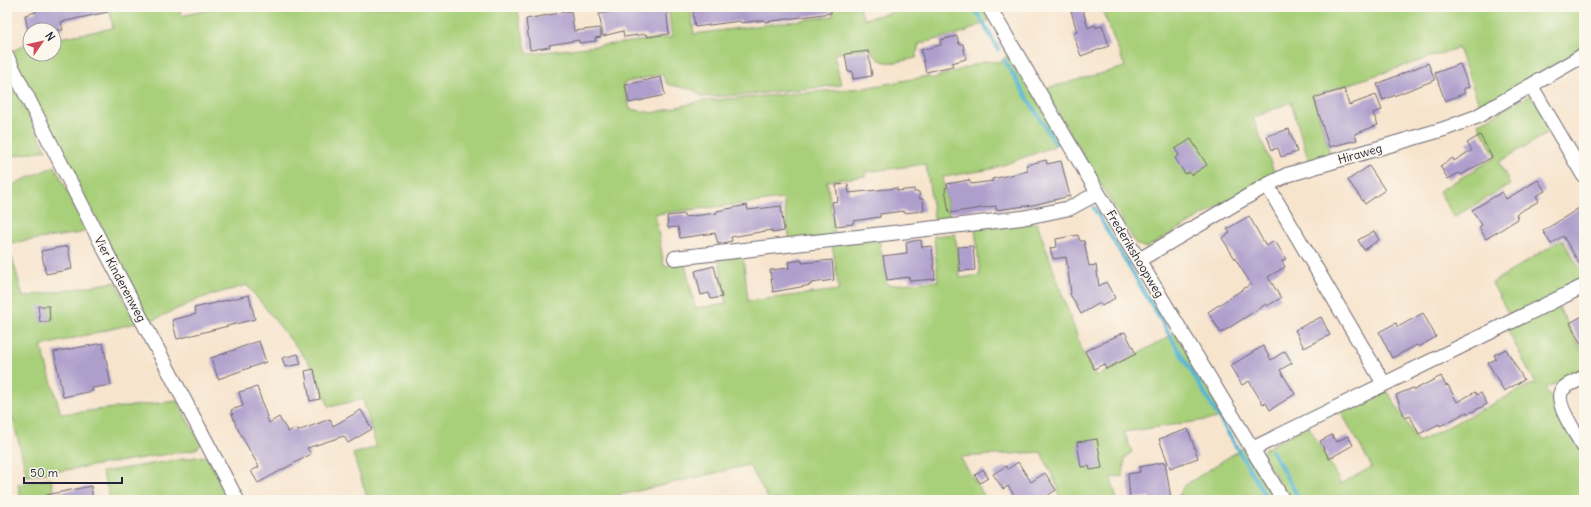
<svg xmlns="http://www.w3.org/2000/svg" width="1591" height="507" font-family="Delius,sans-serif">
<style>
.green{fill:#a8cf79;stroke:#65785a}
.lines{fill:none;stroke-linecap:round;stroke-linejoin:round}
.stream{stroke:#56b6d4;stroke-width:4}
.building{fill:#ae9ecc}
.minor-casing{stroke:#6d666e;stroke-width:16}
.minor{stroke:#fff;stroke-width:14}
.labels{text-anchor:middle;stroke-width:3.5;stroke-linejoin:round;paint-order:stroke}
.street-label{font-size:12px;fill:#22223b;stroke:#fbf7ec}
</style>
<rect width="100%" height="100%" fill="#fbf7ec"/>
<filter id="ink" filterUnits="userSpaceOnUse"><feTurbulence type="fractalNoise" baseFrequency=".025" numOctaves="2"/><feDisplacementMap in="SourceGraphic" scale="8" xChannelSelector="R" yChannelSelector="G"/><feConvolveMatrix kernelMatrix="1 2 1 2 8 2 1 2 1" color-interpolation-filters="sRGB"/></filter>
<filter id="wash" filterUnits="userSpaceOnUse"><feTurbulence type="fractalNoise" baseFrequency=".012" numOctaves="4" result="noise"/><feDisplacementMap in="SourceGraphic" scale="16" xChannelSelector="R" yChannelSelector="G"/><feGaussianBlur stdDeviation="0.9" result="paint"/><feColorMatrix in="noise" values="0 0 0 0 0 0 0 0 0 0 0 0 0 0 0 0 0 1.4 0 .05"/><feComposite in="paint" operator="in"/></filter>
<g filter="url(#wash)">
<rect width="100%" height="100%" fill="#f7e4cd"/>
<path class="green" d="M109,7H179L181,16L222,7H517L527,54L672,37L668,7H690L694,34L833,16L832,7H859L864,19L893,12L891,7H982L990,20L965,32L919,44L916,58C898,61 880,70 870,48L834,54L841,85L744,95L702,97L694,90L667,84L662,74L623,83L630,109L653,113L702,101L863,88L929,76L931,79L986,61L1000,62L1008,55L1012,56L1061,142L1050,148L992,169L943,177L950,222L935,224L926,164L866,172V176L827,181L835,236L790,241L783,199L655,214L664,266L685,264L695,308L726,304L719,259L743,256L748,301L839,290L832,244L879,240L887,285L938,281L934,236L955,234L960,278L980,275L975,228L1037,223L1082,350L1096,377L1175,333L1226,417L1124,432L1132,452L1125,458L1123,476L1111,478L1117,500H1059L1058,488L1041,452L960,457L987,500H769L749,465L599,500H368L353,454L376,447L363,399L329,407L314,369L247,285L201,298L149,322L11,52L24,45L30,44V54H54V39L113,28Z
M1101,7H1584V50L1515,90L1480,106L1458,48L1313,96L1331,156L1309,162L1291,102L1253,118L1275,174L1146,248L1136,244L1044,89L1125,67Z
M17,92L46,150L7,157V93Z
M1528,96H1532L1553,130L1499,162L1510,184L1454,217L1439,191L1496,157L1478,124Z
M55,166L86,229L81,233L10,243C6,233 3,194 12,186C18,181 47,170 55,166Z
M1562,239L1584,276V283L1513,315L1508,313L1492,283Z
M12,257L23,297L116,282L136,323L41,346L61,414L177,401L201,444L199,447L194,450L27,476L13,419L7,420V258Z
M1557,304L1584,355V371L1545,388L1584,455V500H1289L1262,454L1265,449L1308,425L1341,484L1372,467L1340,410L1385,387L1418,442L1530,385L1536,384L1506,327Z
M1244,447L1276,500H1176L1184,486Z
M202,456L207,457L231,500H111L102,472Z
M51,479L55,500H21L18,484Z"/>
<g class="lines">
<path class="stream" d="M974,7L998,49
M1004,60L1055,143
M1094,208L1268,500
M1272,451L1300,500"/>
</g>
<g id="blocks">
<path class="building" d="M35,7H107L108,12L61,22L63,30H28L25,15L36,12Z
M638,7H666L669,34L647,37L646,34L624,37L623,31L603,36L599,14Z
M692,7H712V11L738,7H831V13L765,22V20L741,23L740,21L695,27Z
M1070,7H1082L1088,28L1095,25L1096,28L1102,25L1109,46L1081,56L1073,34L1077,32Z
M571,11L574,31L600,28L601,37L595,38L596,41L579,43V40L549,45L550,47L530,50L526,19Z
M957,36L959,44H963L966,59L952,63L953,66L926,72L921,50L941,45L940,40Z
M868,51L872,76L853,79L852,71L848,72L845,54Z
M1428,63L1435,80L1383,100L1377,84Z
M1460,64L1469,87L1463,89L1465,93L1445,101L1435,73Z
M661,77L665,95L629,103L625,85Z
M1344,89L1349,105L1376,95L1382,110L1373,113L1378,125L1355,134L1357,140L1329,147L1314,98Z
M1289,129L1297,152L1281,157L1278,148L1272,150L1267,136Z
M1480,135L1492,157L1461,175L1459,173L1448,179L1440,166L1453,158L1454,161L1472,150L1467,143Z
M1191,139L1207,165L1192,175L1189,172L1185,174L1175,158L1179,155L1175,149Z
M1046,160L1047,164L1061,161L1070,196L1033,205L996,210V206L949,213L945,188L948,187L947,184L969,180L971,184L993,181L992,179L1028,171L1026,165Z
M1369,166L1385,190L1365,204L1348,180Z
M1538,180L1545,191L1536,196L1539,201L1516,214L1518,219L1486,239L1479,227L1482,225L1472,210L1502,192L1506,199Z
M848,184L849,193L897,188V191L914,189V192H919L920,199H923L924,211L904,213V211L880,214V217L853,221V224L836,226L832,202L838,201L836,185Z
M747,205L748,210L781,206L784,231L772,233V230L731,237L732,241L718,244L715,233L680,238L678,227L668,228L667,216L684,214V217L717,213V211Z
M1584,205V271L1563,236L1551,244L1543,231Z
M1249,216L1266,246L1275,241L1286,259L1282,261L1285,267L1268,277L1281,298L1267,306L1266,304L1221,333L1208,312L1251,284L1222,238L1230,233L1227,229Z
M1374,231L1379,240L1364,250L1358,240Z
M1078,235L1080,241H1084L1089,266L1096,265L1099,286L1106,282L1115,298L1102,306L1100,303L1081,314L1070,294L1071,293L1066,257L1053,259L1050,248L1057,247L1056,239Z
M921,240L922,247L932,246L935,279L910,281L909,277L887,280L883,256L907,253L906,242Z
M68,246L72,269L46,274L41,251Z
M973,246L975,270L960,271L958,247Z
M802,260V263L832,260L834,280L811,283V285L773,292L770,270L789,268L788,262Z
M714,266L722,297L711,299L709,293L701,295L695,271Z
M249,295L255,319L177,339L172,320L196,314L194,308Z
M38,306H49L50,322H40Z
M1423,313L1436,337L1419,347L1417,345L1392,358L1379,332L1396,323L1398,327Z
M1584,315V350L1570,323Z
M1321,317L1330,335L1304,348L1295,330Z
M1125,332L1136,354L1106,369L1104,364L1094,369L1085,351Z
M259,341L266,362L218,379L211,358Z
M103,343L111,385L92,388L93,391L63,397L54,352Z
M1263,346L1271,360L1285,351L1292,363L1280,370L1295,394L1270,410L1266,403L1263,404L1249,381L1242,385L1230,366Z
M1506,349L1524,380L1504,391L1488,363L1496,359L1494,355Z
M298,354L301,364L285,367L282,358Z
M314,369L320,399L310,401L305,371Z
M1441,376L1446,386L1448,385L1457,402L1475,392L1477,395L1481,393L1487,404L1468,414L1467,412L1440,426L1439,424L1419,434L1410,416L1405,418L1396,395L1413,388L1414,390Z
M257,387L269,423L279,417L288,432L296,428L298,431L330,419L333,426L361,410L372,429L348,443L344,436L307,448L311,454L258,483L251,471L259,467L236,426L231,410L243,406L239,392Z
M1188,429L1198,458L1170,468L1159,439Z
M1332,435L1336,442L1348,436L1353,445L1329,459L1320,441Z
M1097,439L1102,468L1090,470L1089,466L1081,467L1077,442Z
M1018,462L1031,482L1045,473L1056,490L1041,500H1017L1008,486L1003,489L993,474L1006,466L1008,469Z
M1165,462L1171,499L1151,500L1150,497L1130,499L1128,474L1140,472L1139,467Z
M983,469L988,478L980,483L975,475Z
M91,486L93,500H47L46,495Z"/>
</g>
</g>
<g filter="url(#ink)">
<use href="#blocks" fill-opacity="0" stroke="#6d666e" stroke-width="1"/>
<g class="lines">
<defs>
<path id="minor" d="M989,7L1098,193L1283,500
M7,57L95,231L237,500
M1531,86L1584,176
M1267,185L1384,384
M675,258L1022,218L1070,208L1098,193
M1139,260L1267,185L1287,175L1444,129L1476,117L1584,55
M1584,377C1578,381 1566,384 1562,390C1553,402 1578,437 1584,447
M1252,449L1584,286"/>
</defs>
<use href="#minor" class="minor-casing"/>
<use href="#minor" class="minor"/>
</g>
</g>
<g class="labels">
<g class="street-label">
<text transform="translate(1360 154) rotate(-16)" y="4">Hiraweg</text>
<text transform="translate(1135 254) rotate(59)" y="4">Frederikshoopweg</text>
<text transform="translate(120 279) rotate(62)" y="4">Vier Kinderenweg</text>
</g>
</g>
<rect width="1591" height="507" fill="none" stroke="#fbf7ec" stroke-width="24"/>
<g transform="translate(42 42) rotate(56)"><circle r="19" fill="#fbf7ec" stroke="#a4a2a5"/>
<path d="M0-3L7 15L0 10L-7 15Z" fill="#d1495b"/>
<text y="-6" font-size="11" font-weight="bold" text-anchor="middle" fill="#22223b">N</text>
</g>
<path d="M24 477v6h98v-6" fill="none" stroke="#22223b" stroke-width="2"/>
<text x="30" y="477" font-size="12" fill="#22223b" stroke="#fbf7ec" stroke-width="3" paint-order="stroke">50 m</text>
</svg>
